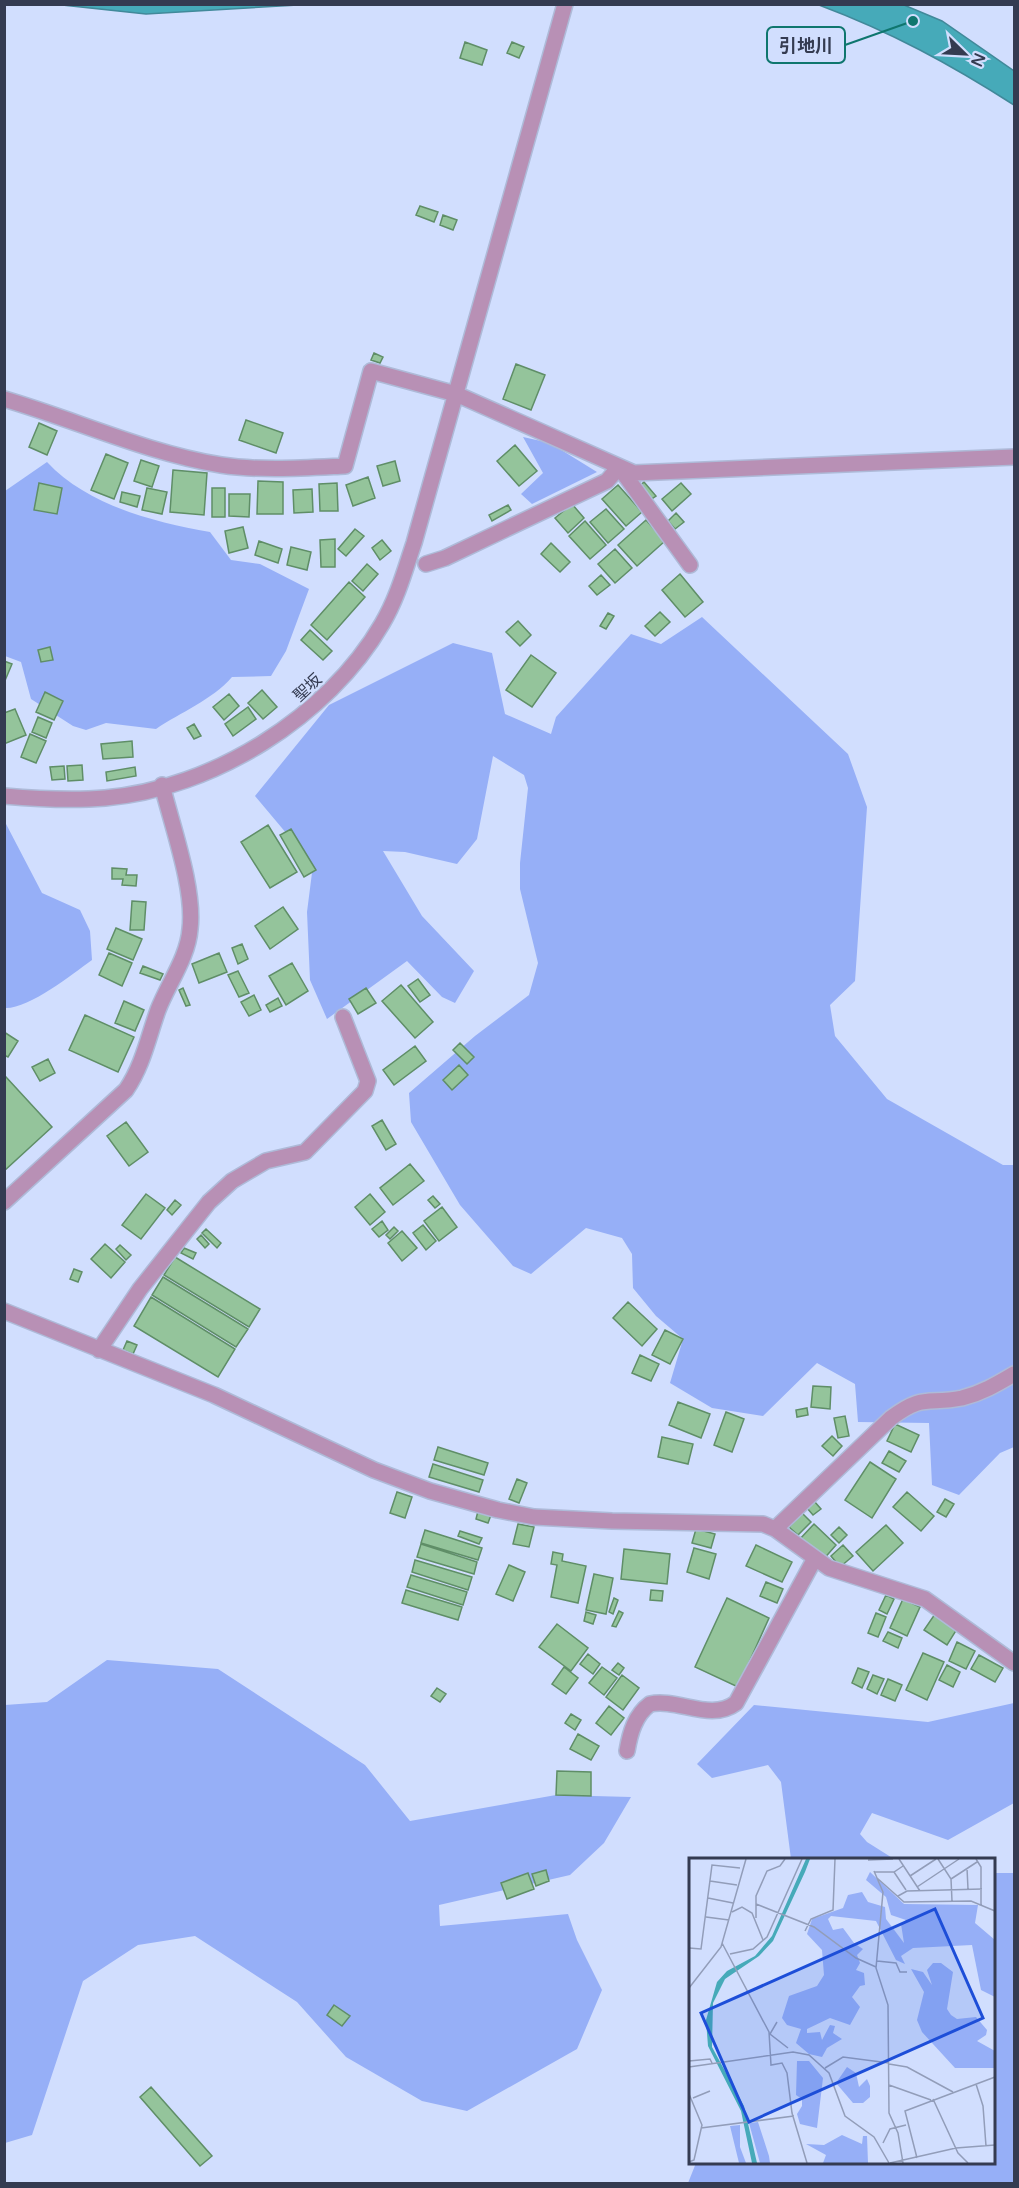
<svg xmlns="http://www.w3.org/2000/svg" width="1019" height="2188" font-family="'Varela Round','Noto Sans JP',sans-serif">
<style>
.green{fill:#96aff7}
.water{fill:#46aab9;stroke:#41899a;stroke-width:1.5}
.building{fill:#94c49b;stroke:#5f8e67;stroke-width:1.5}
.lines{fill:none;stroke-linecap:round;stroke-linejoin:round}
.minor-casing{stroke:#aebad8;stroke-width:18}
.minor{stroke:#b890b5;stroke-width:15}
.labels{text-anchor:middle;stroke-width:4.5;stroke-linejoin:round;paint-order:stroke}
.street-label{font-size:16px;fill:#343b51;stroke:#d1defe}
.inset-road{fill:none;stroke:#929db9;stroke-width:1.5}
.view{fill:#1d4ed8;fill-opacity:0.15;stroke:#1d4ed8;stroke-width:3}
.inset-edge{fill:none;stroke:#343b51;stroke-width:3}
.leader{fill:none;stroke:#0f766e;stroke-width:2}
.callout-dot{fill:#0f766e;stroke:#d1defe;stroke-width:2}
.callout{fill:#d1defe;stroke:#0f766e;stroke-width:2}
.callout-label{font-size:18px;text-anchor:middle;font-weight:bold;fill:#343b51}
</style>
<rect width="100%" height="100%" fill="#d1defe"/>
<path class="green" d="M523,437L550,443L597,472L532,504L521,494L543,473Z
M47,462C87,505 153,522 210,532L231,560L260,564L309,589L286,651L271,676L232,677C212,700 181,712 156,729L106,723L86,730L73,726L31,699L21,662L5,656V491Z
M702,617L848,754L867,807L855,981L830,1005L835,1036L887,1099L1003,1165H1014V1447L1000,1453L959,1495L932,1485L929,1423L858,1422L855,1384L817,1363L763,1416L712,1408L670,1383L683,1339L656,1316L633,1288L632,1254L622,1238L586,1228L531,1274L513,1266L460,1205L411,1122L409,1093L475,1036L529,995L538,963L520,889V863L528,788L524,775L493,756L477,839L457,864L405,852L383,851L422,916L474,971L455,1003L442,997L407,961L327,1019L310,980L307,912L313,865L255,796L329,705L453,643L492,653L505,714L551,734L556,717L631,634L661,644Z
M5,822L42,893L80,910L90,931L92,960C71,975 29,1009 5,1008Z
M107,1660L218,1669L365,1765L410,1821L556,1795L631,1797L604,1843L570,1875L439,1905L440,1926L568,1914L577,1940L602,1990L577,2049L467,2111L422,2101L346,2057L297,2002L195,1936L138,1945L83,1981L32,2135L5,2143V1705L47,1702Z
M1014,1703V1803L948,1840L872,1813L860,1834L867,1842L894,1859H791L781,1782L768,1765L712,1778L697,1764L754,1705L928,1722Z
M994,1873H1014V2183H688L696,2163L994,2162Z"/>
<path class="water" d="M62,5H298L146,14Z
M819,5H904L942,21L1014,71V105C950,64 891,32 819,5Z"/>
<path class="building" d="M465,42L487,50L482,65L460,58Z
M512,42L524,47L519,58L507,53Z
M420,206L438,212L434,222L416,215Z
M443,215L457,220L453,230L440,225Z
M374,353L383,357L380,363L371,360Z
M516,364L545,375L531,410L503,399Z
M246,420L283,433L276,453L239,440Z
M39,423L57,431L47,455L29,447Z
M515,445L537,471L519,486L497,461Z
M106,454L128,463L114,499L91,490Z
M141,460L159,466L152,487L134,481Z
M395,461L400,481L383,486L377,466Z
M173,470L207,473L204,515L170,512Z
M368,477L375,498L353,506L346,485Z
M258,481L283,482V514H257Z
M644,482L656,496L650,500L638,487Z
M39,483L62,488L57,514L34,510Z
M337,483L338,511H320L319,484Z
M681,483L691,494L672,511L662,499Z
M618,485L642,512L626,526L602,499Z
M147,488L167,492L162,514L142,510Z
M212,488H225V517H212Z
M312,489L313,512L294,513L293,490Z
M122,492L140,496L137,507L120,502Z
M229,494H250L249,517L229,516Z
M572,504L584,518L568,533L555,518Z
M508,505L511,510L492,521L489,515Z
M606,509L624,529L608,543L590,522Z
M676,513L684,522L675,529L668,521Z
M646,520L665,541L637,566L618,545Z
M585,521L606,545L590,559L569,536Z
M243,527L248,548L229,553L225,531Z
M355,529L364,536L346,556L338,549Z
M335,539V567H321L320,540Z
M382,540L391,551L380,560L372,548Z
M259,541L282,549L278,563L255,555Z
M551,543L570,562L560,572L541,554Z
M291,547L311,552L307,570L287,565Z
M615,549L632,568L615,583L598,564Z
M367,564L378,574L363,591L352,581Z
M680,574L703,602L685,617L662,590Z
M601,575L610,585L597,595L589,586Z
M349,582L365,597L327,640L311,625Z
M660,612L670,622L655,636L645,626Z
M608,613L614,616L606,629L600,626Z
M518,621L531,635L520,646L506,632Z
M310,630L332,651L323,660L301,640Z
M50,647L53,660L41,662L38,650Z
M531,655L556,673L532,707L506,690Z
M4,661L12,664L4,683Z
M262,690L277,707L263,719L248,703Z
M45,692L63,701L54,720L36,712Z
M229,694L239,706L224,720L213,707Z
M248,707L256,719L233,736L225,724Z
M15,709L26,735L4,744V713Z
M38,717L52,723L46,738L32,732Z
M194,724L201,736L194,739L187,728Z
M30,734L46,741L36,763L21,757Z
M132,741L133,757L103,759L101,744Z
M82,765L83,780L68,781L67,766Z
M64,766L65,779L52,780L50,767Z
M135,767L136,776L107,781L106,772Z
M268,825L297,872L270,888L241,842Z
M291,829L316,870L304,877L280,835Z
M112,868L127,869L126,875H137L136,886L122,885L123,879H112Z
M132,901L146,902L144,930H130Z
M283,907L298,929L270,949L255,926Z
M116,928L142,939L133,960L107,949Z
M242,944L248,959L238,964L232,948Z
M109,953L132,963L122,986L99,975Z
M219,953L227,972L199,983L192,964Z
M292,963L308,991L286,1005L269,976Z
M143,966L163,974L160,980L140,973Z
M238,971L249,993L239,997L228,975Z
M418,979L430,995L420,1002L408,986Z
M401,985L433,1022L415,1038L382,1001Z
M183,988L190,1005L186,1006L179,990Z
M366,988L376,1003L358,1014L349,999Z
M254,995L261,1010L249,1016L241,1002Z
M278,998L282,1006L270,1012L266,1005Z
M124,1001L144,1010L135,1031L115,1023Z
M85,1015L134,1037L118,1072L69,1050Z
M4,1032L18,1041L8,1057L4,1055Z
M460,1043L474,1057L467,1064L453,1050Z
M415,1046L426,1061L394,1085L383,1070Z
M48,1059L55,1073L40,1081L32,1067Z
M459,1065L468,1075L452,1090L443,1080Z
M6,1077L52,1127L4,1171V1078Z
M382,1120L396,1144L386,1150L372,1126Z
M126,1122L148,1152L129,1166L107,1136Z
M410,1164L424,1181L393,1205L380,1188Z
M146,1194L165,1208L141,1239L122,1225Z
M370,1194L385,1212L370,1225L355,1207Z
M433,1196L440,1204L435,1208L428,1200Z
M175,1200L181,1205L172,1215L167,1210Z
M442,1207L457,1227L439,1241L424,1221Z
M382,1221L388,1230L379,1237L372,1229Z
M423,1225L436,1241L426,1250L413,1233Z
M394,1227L398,1231L390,1239L386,1235Z
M206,1229L221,1243L217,1248L202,1233Z
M402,1231L417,1248L402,1261L388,1243Z
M201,1235L209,1244L205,1248L197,1239Z
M105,1244L125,1262L111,1278L91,1259Z
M120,1245L131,1255L126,1260L116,1249Z
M184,1248L196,1253L193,1259L181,1253Z
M175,1257L260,1309L249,1327L164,1275Z
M74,1269L82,1272L78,1282L70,1279Z
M163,1277L248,1329L236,1347L152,1295Z
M151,1297L235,1349L218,1377L134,1326Z
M628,1302L657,1329L642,1346L613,1318Z
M665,1330L683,1339L670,1364L652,1355Z
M127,1341L137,1345L133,1354L123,1350Z
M640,1355L659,1364L651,1381L632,1373Z
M813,1386L831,1387L830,1409L811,1407Z
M678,1402L710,1414L701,1438L669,1425Z
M807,1408L808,1415L797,1417L796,1410Z
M726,1412L744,1419L732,1452L714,1445Z
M845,1416L849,1436L838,1438L834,1418Z
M895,1424L919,1435L911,1452L887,1441Z
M832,1436L842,1446L833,1456L822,1446Z
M662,1437L693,1444L688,1464L658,1457Z
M438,1447L488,1463L484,1475L434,1460Z
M889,1451L906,1461L899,1472L882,1463Z
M870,1462L896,1479L872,1518L845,1500Z
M433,1464L483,1480L479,1492L429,1477Z
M517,1479L527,1483L519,1503L509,1499Z
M397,1492L412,1497L405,1518L390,1513Z
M907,1492L934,1516L921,1531L893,1507Z
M945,1499L954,1504L946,1517L937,1512Z
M814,1501L821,1509L813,1515L807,1508Z
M478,1511L491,1515L488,1523L476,1519Z
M802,1513L811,1522L798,1535L789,1527Z
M518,1524L534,1527L529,1547L513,1544Z
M814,1524L836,1545L822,1561L799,1540Z
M886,1525L903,1543L873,1571L856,1552Z
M839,1527L847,1535L839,1543L831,1535Z
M696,1529L715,1534L711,1548L692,1543Z
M425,1530L482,1548L478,1560L421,1543Z
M460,1531L482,1538L479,1544L458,1536Z
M421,1544L477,1562L474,1574L417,1557Z
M756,1545L792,1562L782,1582L746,1566Z
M843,1545L853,1556L840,1567L831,1556Z
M694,1548L716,1554L709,1579L687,1572Z
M624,1549L670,1554L667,1584L621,1579Z
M553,1552L563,1554L562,1561L586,1566L578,1603L551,1597L557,1565L551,1564Z
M415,1560L472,1577L468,1590L412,1572Z
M509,1565L525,1572L513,1601L496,1594Z
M594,1574L613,1578L606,1614L586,1610Z
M411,1575L467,1592L463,1605L407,1587Z
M766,1582L783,1589L777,1603L760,1596Z
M406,1590L462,1607L458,1620L402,1603Z
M651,1590L663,1591L662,1601L650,1600Z
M886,1595L894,1599L887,1614L879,1610Z
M614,1598L618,1600L613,1614L609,1612Z
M727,1598L769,1618L738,1687L695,1667Z
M903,1599L920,1607L907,1636L890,1628Z
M619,1611L623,1613L616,1627L612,1626Z
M586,1612L596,1615L593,1624L584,1621Z
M876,1613L886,1617L878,1637L868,1633Z
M935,1614L957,1629L947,1645L924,1630Z
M557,1624L588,1648L571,1671L539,1647Z
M888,1632L902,1638L898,1648L883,1641Z
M957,1642L975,1651L966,1669L949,1661Z
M923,1653L944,1662L927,1700L906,1690Z
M588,1654L600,1664L593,1674L580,1664Z
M979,1655L1003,1668L995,1682L971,1669Z
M618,1663L624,1668L619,1675L612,1670Z
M947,1665L960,1672L953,1687L939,1680Z
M564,1667L578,1678L566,1694L552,1684Z
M602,1667L617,1678L604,1695L589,1683Z
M858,1668L869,1672L862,1688L852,1683Z
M622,1675L639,1688L623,1710L606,1697Z
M873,1675L884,1679L877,1694L867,1689Z
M888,1679L902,1685L895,1701L881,1695Z
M437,1688L446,1694L440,1702L431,1696Z
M609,1706L624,1718L611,1735L596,1723Z
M571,1714L581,1720L575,1730L565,1723Z
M578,1734L599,1746L591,1760L570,1749Z
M557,1771L591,1772V1796L556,1795Z
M546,1870L549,1881L536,1886L532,1874Z
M528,1873L534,1889L507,1899L501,1883Z
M334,2005L350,2016L342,2026L327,2015Z
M151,2087L212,2156L200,2166L140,2097Z"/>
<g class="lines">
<defs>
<path id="minor" d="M4,399C76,420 147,453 221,465C261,471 304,468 345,466L371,371L456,394L634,473L1014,457
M426,564L445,558L607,481L619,467L690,565
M4,796C38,799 71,801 105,798C212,789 328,717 382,624C397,599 405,570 414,543L565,4
M4,1202L126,1090C143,1065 148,1038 158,1010C168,984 188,957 190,929C195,889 172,826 162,785
M4,1311L214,1395L374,1470L430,1491L498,1510L534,1517L612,1521L763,1524L775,1529L829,1568L925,1599L1014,1663
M99,1350L140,1289L209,1202L232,1181L266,1161L305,1152L365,1091L368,1081L343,1017
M775,1529L891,1418C924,1393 928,1405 962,1398C982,1393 997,1384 1014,1374
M627,1751C630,1733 635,1715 650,1704C678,1698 711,1722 736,1703L814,1560"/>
</defs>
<use href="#minor" class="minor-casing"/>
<use href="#minor" class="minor"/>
</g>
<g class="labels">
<g class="street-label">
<text transform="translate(307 687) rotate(-43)" y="6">聖坂</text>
</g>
</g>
<g transform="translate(689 1858)">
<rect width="306" height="306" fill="#d1defe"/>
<path d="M181,14L215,46L289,47L286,65L306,82V139L292,132L283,87L224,90L212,98L216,106L207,102L187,63L142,58L139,61L144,72L154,70L165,85L174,91L168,97L171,105L167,112L175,115L176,127L171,128L163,139L171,149L161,167L141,160L118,171V175L131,174L133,182L141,167L146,168L144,175L153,181L138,190L133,199L120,196L107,185L112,171L98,167L93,160L100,138L128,128L135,117L133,92L118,76L123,61L154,50L159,37L173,34L179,44L196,49L197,61L215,85L212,66L217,62L202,57L197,39L177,22ZM244,105H252L264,114L258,151L262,157L268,161L287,159L298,172L297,177L288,183L306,193V210H266L233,174L228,162L235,134L222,111L234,114L243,127L238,112ZM108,203H120L134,220L128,270L111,266L108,256L113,248V241L107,237ZM158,209L167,215L170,229L178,221L181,228V239L174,245H164L147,225ZM69,264L80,298L81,305H71L60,265ZM51,267V289L57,305H50L41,268ZM153,277L173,286L174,278H178L179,305H134L137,297L117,286L135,287Z" fill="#96aff7"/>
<path d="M117,1H121L116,14L84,83L70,98L36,121L24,145L23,189L55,248L68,305H63L52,253L19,188L17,162L28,124L38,113L66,98L83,78Z" fill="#46aab9"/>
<path class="inset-road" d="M210,1L231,33M249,1L262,21L263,43M287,1L292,9V47M179,2L204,1M278,10L279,31M0,13V68M185,13L194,34L187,110L199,147L200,255L209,275L214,305M185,14H205L214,8M205,14L217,32M221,18L247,1M188,20L215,44L282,43L306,53M262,21L288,4M21,23L48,27M228,29L270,1M209,38L218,33L293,31M19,40L44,45M67,46L125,69L167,100L187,109M43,54L53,49L63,55L74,82M17,59L40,62M67,60V38L78,13L91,8L96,1M116,73L122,61L144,52L146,1M33,85L80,174L82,207L93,205L98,215L103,255L118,305M0,90L12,91L23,7L51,10M41,96L64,91L78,79L113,1M188,103L207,105L211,114H218M0,130L32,89L57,1M88,164L81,176L99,190M0,203L21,201L23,205M200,206L218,209L264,234M0,209L104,194L120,197L140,215L156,258L185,279L200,305M136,210L154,199L200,205M287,226L294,248L297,288M200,227L242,242M0,236L13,267L5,302L0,304M4,240L21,233M244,241L269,295L279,305M12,270L105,258M194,285L201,271L217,267M228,300L216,253L306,219M201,305L267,290L306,287"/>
<path class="view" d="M246,51L294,160L60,264L12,155Z"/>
<rect width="306" height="306" class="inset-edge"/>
</g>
<path class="leader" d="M913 21L845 45"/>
<circle class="callout-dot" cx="913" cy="21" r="6"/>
<rect class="callout" x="767" y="27" width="78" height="36" rx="6"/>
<g class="callout-label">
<text x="806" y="52">引地川</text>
</g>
<rect width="1019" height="2188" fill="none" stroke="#343b51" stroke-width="12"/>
<g transform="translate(965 54) rotate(114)" stroke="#d1defe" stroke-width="4.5" paint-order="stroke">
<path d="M0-4.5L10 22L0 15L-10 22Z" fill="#343b51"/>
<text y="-9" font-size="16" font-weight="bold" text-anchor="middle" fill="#343b51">N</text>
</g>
</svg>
